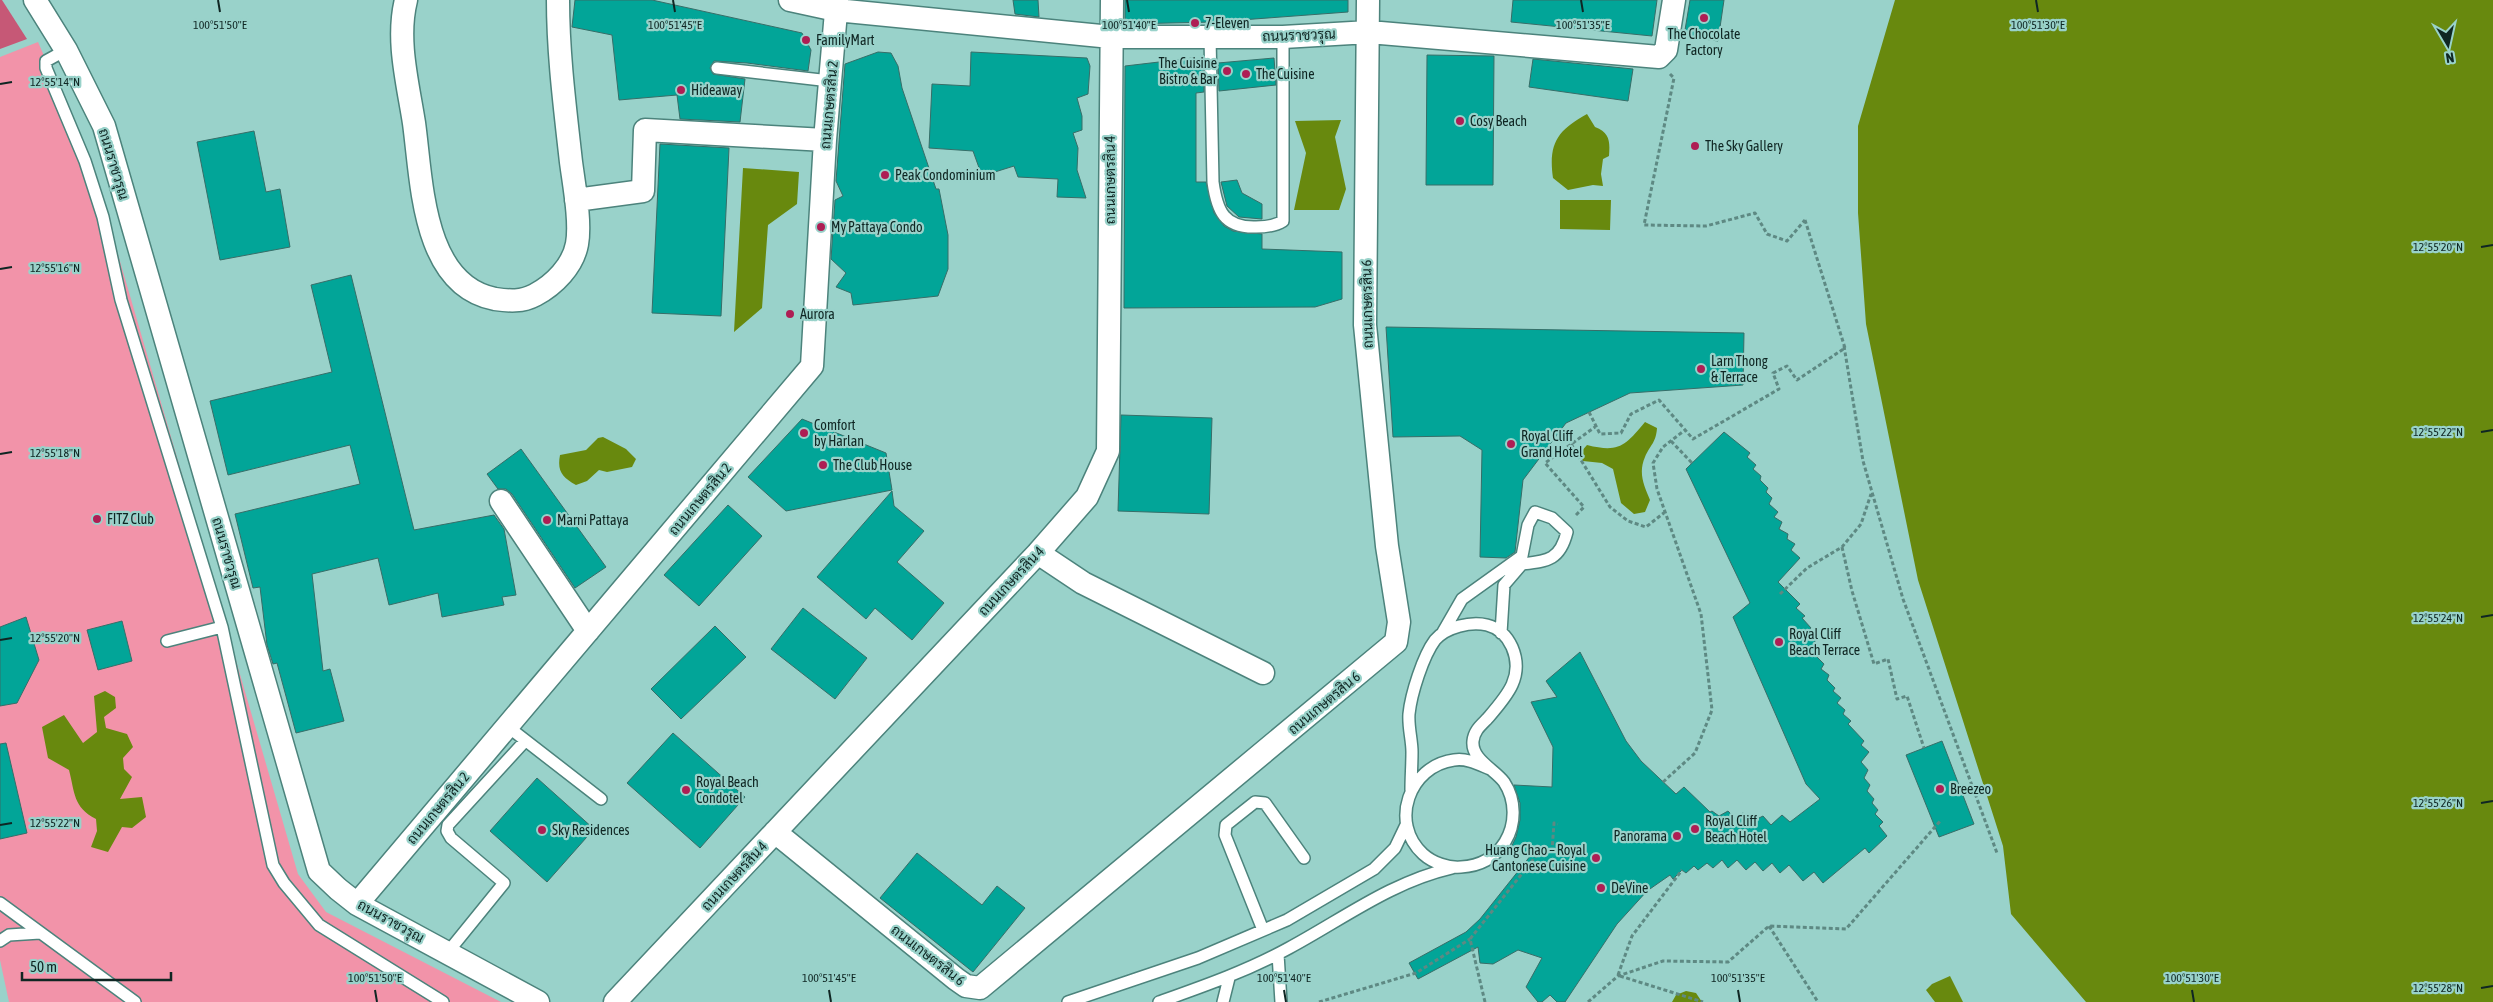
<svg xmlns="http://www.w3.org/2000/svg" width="2493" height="1002" font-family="'Asap Condensed',Sarabun,sans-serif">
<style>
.green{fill:#f293a9}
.forest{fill:#c65876}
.water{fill:#68890e}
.building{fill:#02a598;stroke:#376e68}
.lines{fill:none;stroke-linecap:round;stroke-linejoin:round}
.lane-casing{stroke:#4c837c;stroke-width:14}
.street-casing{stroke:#4c837c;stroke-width:25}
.path{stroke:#5e8983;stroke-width:3;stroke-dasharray:4 2.5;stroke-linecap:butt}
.lane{stroke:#fff;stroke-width:11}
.street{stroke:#fff;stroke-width:22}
.ticks{fill:none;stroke:#0f2623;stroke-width:2}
.poi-dot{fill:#ae1e54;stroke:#99d2ca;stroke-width:2}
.labels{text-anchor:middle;stroke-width:4.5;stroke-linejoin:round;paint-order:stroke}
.poi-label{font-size:14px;fill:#0f2623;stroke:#99d2ca;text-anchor:start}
.street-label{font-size:14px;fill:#0f2623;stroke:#99d2ca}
.ticks-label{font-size:12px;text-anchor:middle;fill:#0f2623;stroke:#99d2ca;stroke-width:4.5;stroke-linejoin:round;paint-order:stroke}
</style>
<rect width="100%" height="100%" fill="#99d2ca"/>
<path class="green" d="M38,42L92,165L298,874L326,912L501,1002H9L0,960V57Z"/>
<path class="forest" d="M0,0H2L27,39L0,49Z"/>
<path class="water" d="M1895,0H2493V1002H2086L2011,914L2003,846L1918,580L1866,324L1858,213V126Z
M1587,114L1595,127C1610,133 1610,141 1609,156L1603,159L1601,174L1603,186L1593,185L1568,190L1553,178C1548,143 1558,130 1587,114Z
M1341,120L1335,137L1346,189L1339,210H1294L1306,153L1295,121Z
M743,168L799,172L797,204L768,225L762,308L734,332Z
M1560,200H1611L1610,230L1560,229Z
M1645,422L1657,428C1656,443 1650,445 1645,457C1638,473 1644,486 1650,500L1645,512L1634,514L1621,503L1613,469L1602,463L1583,461L1580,453L1587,445C1619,453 1625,446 1645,422Z
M603,437L626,449L636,459L632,467L607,472L599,470L587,481L576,485C562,477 557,471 560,455L586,450L598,438Z
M105,691L115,697L116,708L104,717L106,728L127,734L133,747L123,758L124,769L132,777L120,799L142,797L146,817L132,828L122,827L108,852L91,847L97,831L96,819C73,807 75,793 69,770L48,758L42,727L64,715L83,743L97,732L94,696Z
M1950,976L1963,1002H1935L1926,990L1932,984Z
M1686,991L1696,993L1702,1002H1672L1676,995Z"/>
<path class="building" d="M575,0H652L802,33L811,50L808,71L747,63L714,61L710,68L713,74L745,79L740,122L680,119L677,95L619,100L612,35L572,27Z
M1013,0H1038L1039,17L1015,14Z
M1125,0H1348V12L1214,22L1125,24Z
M1513,0H1657L1652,36L1511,22Z
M1690,0H1724L1718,41L1684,36Z
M878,52L891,53L898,66L902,88L936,189H939L948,235V269L938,296L853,305L851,293L836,287L846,273L831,259L835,200L843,196L836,181L845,64Z
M971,52L1087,58L1090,66L1088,94L1077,98L1082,116V130L1073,133L1078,148L1077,170L1086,198L1057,197L1058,179L1018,177L1014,166L982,176L973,151L929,148L932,84L970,86Z
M1427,55L1494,56L1493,185H1426Z
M1193,58L1195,65L1203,64L1204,92L1196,93V182H1206L1214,213L1224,226L1233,231L1262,234V249L1342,252V299L1315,307L1124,308L1125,66Z
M1274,58L1276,85L1219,91L1218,63Z
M1533,59L1633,69L1628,101L1529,87Z
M254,131L266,192L280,189L290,247L220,260L197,142Z
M660,144L729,148L721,316L652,313Z
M1237,180L1242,193L1262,204V219L1239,217L1227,206L1221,182Z
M351,275L414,530L494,515L504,529L516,595L502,597L504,605L442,617L438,593L389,605L378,558L312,574L323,671L330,669L344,721L296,733L277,663L273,664L267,645L260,587L253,588L235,514L360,484L350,445L228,475L210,401L332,372L311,285Z
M1386,327L1744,333L1743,385L1630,393L1566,423L1523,480L1515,552L1506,558L1480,557L1482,450L1460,436L1393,437Z
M1121,415L1212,418L1209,514L1118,511Z
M802,419L886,453L892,490L786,511L748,477Z
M1724,432L1750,453L1747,457L1756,465L1753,469L1761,476L1760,480L1768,488L1766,492L1772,498L1769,504L1778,512L1774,517L1782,522L1779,529L1788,534L1787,539L1795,544L1791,550L1800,558L1778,582L1800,604L1796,608L1805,616L1802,618L1811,628L1807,632L1816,640L1813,644L1821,653L1817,657L1824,664L1821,669L1829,675L1827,680L1835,688L1833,691L1841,698L1837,703L1845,710L1843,714L1851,721L1848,724L1864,741L1861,745L1869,752L1861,762L1868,770L1864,778L1870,785L1867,791L1874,799L1872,803L1878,810L1875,814L1883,822L1879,826L1887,836L1869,853L1865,848L1823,883L1814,872L1803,881L1789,865L1780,873L1772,863L1763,871L1755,862L1746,870L1737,860L1728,868L1722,860L1713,868L1707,863L1698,870L1694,866L1686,873L1682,870L1673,879L1670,875L1647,891L1617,924L1565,1002H1557L1550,995L1542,1002H1538L1526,987L1542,958L1518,950L1493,964L1480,963L1478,947L1418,979L1409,963L1466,932L1480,919L1531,855L1508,854L1516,837L1520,820V803L1514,785L1552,787L1553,747L1531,702L1557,697L1546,681L1580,652L1626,741L1641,761L1676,794L1684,787L1710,812L1712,811L1719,816L1728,811L1735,818L1743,813L1753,821L1763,816L1771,825L1782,815L1790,822L1820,799L1806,784L1733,617L1750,603L1686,469Z
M521,449L606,567L575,588L512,494L506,489H498L487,474Z
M892,491L894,506L924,531L897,562L944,603L912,640L875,608L866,619L817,577Z
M728,505L762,536L699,606L664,575Z
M803,608L867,658L835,699L771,649Z
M26,617L39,660L17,703L0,706V627Z
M122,621L132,661L98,670L87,630Z
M715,626L746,657L681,719L651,689Z
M673,733L745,797L700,848L627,783Z
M1942,741L1974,824L1939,837L1906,755Z
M6,743L27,833L0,839V744Z
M537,778L594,829L547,882L490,831Z
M917,853L982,905L997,886L1025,908L973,972L880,898Z"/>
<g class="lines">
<defs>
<path id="lane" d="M1210,37L1213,182C1217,211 1224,228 1256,227C1266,227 1275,226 1283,221V37
M66,50L46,61V68L85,161L103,217L121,300L222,627L273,865L284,883L319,925L443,1002
M717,68L830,81
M1443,632L1462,599L1522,556L1528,525L1535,512L1552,518L1567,532C1560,560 1548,561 1522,564L1504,585L1501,633
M167,641L222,627
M507,726L601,799
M1411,790C1411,777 1412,765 1412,752C1412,740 1408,727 1409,714C1411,694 1423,656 1435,640C1446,627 1471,621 1487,625C1499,628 1507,636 1512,647C1525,677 1506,697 1487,719C1480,726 1474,731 1473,741C1471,759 1494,769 1504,782C1516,800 1516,824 1505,842C1495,858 1480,866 1461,867C1448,868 1433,863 1423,854C1389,823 1409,766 1454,760C1467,758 1478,764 1490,769
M0,903L135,1002
M1263,930L1225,835L1226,825L1255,802L1265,803L1304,858
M0,941L9,935L40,933
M448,952L504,883L451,838L447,831L448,825L525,741
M1278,954L1281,1002
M1068,1002L1198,958L1287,920L1374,869L1395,848L1406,825
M1159,1002C1204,986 1247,971 1289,948C1343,919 1391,882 1452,868
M1223,1002L1229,978"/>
<path id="street" d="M35,0L66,50L104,126L319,871L338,889L357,904L538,1002
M406,0C396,40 408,84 414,123C422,181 422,285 495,299C509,301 522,302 535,295C554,285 573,266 577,244C581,222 574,185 571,162C565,108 558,54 558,0
M790,0L836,10L1111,37H1283L1369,32L1659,57L1666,50L1674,0
M576,200L643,191L645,130L825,140
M501,501L588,631
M1038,553L1083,583L1263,673
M775,832L956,979L966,986L980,988L1396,642L1399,622L1387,546L1365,325L1368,0
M357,904L812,366L825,140L837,0
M615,1002L1038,553L1087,497L1108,451L1112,0"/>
</defs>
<use href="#lane" class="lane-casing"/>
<use href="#street" class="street-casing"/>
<path class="path" d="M1670,74L1674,78L1644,225L1706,226L1755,213L1767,234L1787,241L1805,220
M1844,346L1863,461L1903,599L1997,853
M1589,412L1600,434L1621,433L1631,414L1659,400L1693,439L1779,389L1773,373L1787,366L1797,380L1845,348L1805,220
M1671,441L1692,463
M1571,444L1610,507L1628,521L1646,527L1665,512
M1576,515L1584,507L1545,463L1595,427
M1842,547L1852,591L1874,664L1888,659L1897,699L1907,696L1924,748
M1780,594L1807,568L1842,547L1861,524L1871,494
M1663,782L1695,753L1712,710L1701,614L1657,489L1653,463L1663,447L1685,430
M1769,926L1818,1002
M1618,975L1632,936L1682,870
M1620,976L1703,1002
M1319,1002L1416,973L1470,939
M1485,1002L1470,939L1540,851H1552L1554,823L1558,824
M1588,1002L1618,976L1663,961L1728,962L1769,926L1846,929L1941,820"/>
<use href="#lane" class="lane"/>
<use href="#street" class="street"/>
</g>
<path class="ticks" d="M218,0L220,12M673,0L675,12M1127,0L1129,12M1581,0L1583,12M2036,0L2038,12M0,84L12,82M2481,247L2493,245M0,269L12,267M2481,432L2493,430M0,454L12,452M2481,617L2493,615M0,640L12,638M2481,803L2493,801M0,825L12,823M2481,988L2493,986M375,990L377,1002M829,990L831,1002M1284,990L1286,1002M1738,990L1740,1002M2192,990L2194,1002"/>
<g class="poi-dot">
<circle cx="1704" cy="18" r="5"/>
<circle cx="1195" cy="23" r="5"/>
<circle cx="806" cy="40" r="5"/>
<circle cx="1227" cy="71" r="5"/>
<circle cx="1246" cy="74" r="5"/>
<circle cx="681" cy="90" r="5"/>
<circle cx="1460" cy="121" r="5"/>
<circle cx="1695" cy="146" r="5"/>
<circle cx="885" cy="175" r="5"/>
<circle cx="821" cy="227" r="5"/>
<circle cx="790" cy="314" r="5"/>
<circle cx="1701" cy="369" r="5"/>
<circle cx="804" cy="433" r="5"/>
<circle cx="1511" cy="444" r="5"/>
<circle cx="823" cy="465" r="5"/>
<circle cx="97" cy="519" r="5"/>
<circle cx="547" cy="520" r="5"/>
<circle cx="1779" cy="642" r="5"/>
<circle cx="1940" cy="789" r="5"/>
<circle cx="686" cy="790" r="5"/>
<circle cx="1695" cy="829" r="5"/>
<circle cx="542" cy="830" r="5"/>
<circle cx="1677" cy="836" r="5"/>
<circle cx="1596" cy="858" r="5"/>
<circle cx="1601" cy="888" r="5"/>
</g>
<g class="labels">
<g class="poi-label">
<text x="1205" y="28">7-Eleven</text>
<text x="1704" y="39" text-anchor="middle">The Chocolate<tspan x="1704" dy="16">Factory</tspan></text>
<text x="816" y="45">FamilyMart</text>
<text x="1217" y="68" text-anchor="end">The Cuisine<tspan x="1217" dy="16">Bistro &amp; Bar</tspan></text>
<text x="1256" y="79">The Cuisine</text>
<text x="691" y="95">Hideaway</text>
<text x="1470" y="126">Cosy Beach</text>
<text x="1705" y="151">The Sky Gallery</text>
<text x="895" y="180">Peak Condominium</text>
<text x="831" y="232">My Pattaya Condo</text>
<text x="800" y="319">Aurora</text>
<text x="1711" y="366">Larn Thong<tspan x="1711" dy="16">&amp; Terrace</tspan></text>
<text x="814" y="430">Comfort<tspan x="814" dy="16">by Harlan</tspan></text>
<text x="1521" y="441">Royal Cliff<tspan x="1521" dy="16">Grand Hotel</tspan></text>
<text x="833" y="470">The Club House</text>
<text x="107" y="524">FITZ Club</text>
<text x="557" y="525">Marni Pattaya</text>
<text x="1789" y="639">Royal Cliff<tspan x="1789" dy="16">Beach Terrace</tspan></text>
<text x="696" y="787">Royal Beach<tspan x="696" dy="16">Condotel</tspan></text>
<text x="1950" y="794">Breezeo</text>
<text x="1705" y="826">Royal Cliff<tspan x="1705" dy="16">Beach Hotel</tspan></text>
<text x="552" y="835">Sky Residences</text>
<text x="1667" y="841" text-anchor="end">Panorama</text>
<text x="1586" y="855" text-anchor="end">Huang Chao – Royal<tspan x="1586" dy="16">Cantonese Cuisine</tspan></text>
<text x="1611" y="893">DeVine</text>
</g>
<g class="street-label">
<text transform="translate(1299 35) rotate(-2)" y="5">ถนนราชวรุณ</text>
<text transform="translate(829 105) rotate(-85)" y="5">ถนนเกษตรสิน 2</text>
<text transform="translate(114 164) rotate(73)" y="5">ถนนราชวรุณ</text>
<text transform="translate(1110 180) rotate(-90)" y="5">ถนนเกษตรสิน 4</text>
<text transform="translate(1367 304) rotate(-91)" y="5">ถนนเกษตรสิน 6</text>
<text transform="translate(700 499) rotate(-50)" y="5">ถนนเกษตรสิน 2</text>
<text transform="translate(227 553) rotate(74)" y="5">ถนนราชวรุณ</text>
<text transform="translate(1011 581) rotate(-47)" y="5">ถนนเกษตรสิน 4</text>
<text transform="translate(1324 703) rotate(-40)" y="5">ถนนเกษตรสิน 6</text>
<text transform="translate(438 808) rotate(-50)" y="5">ถนนเกษตรสิน 2</text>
<text transform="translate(734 876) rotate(-47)" y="5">ถนนเกษตรสิน 4</text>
<text transform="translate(391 921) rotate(29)" y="5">ถนนราชวรุณ</text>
<text transform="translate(928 955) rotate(38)" y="5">ถนนเกษตรสิน 6</text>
</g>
</g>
<g class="ticks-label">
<text x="220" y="29">100°51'50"E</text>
<text x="675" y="29">100°51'45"E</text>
<text x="1129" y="29">100°51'40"E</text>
<text x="1583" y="29">100°51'35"E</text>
<text x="2038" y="29">100°51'30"E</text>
<text x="55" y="86">12°55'14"N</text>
<text x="2438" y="251">12°55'20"N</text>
<text x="55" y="272">12°55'16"N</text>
<text x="2438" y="436">12°55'22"N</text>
<text x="55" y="457">12°55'18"N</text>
<text x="2438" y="622">12°55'24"N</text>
<text x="55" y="642">12°55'20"N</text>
<text x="2438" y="807">12°55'26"N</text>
<text x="55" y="827">12°55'22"N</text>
<text x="375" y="982">100°51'50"E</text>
<text x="829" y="982">100°51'45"E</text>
<text x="1284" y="982">100°51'40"E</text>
<text x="1738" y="982">100°51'35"E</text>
<text x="2192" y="982">100°51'30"E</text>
<text x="2438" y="992">12°55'28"N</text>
</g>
<g transform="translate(2448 45) rotate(171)" stroke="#99d2ca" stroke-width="4" paint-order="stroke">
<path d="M0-4L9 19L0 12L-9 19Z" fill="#0f2623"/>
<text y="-8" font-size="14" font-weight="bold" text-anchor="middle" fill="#0f2623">N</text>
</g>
<path d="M22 972v8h149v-8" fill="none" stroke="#0f2623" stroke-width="2.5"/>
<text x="30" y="972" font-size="15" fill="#0f2623" stroke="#99d2ca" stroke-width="4" paint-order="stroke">50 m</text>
</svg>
